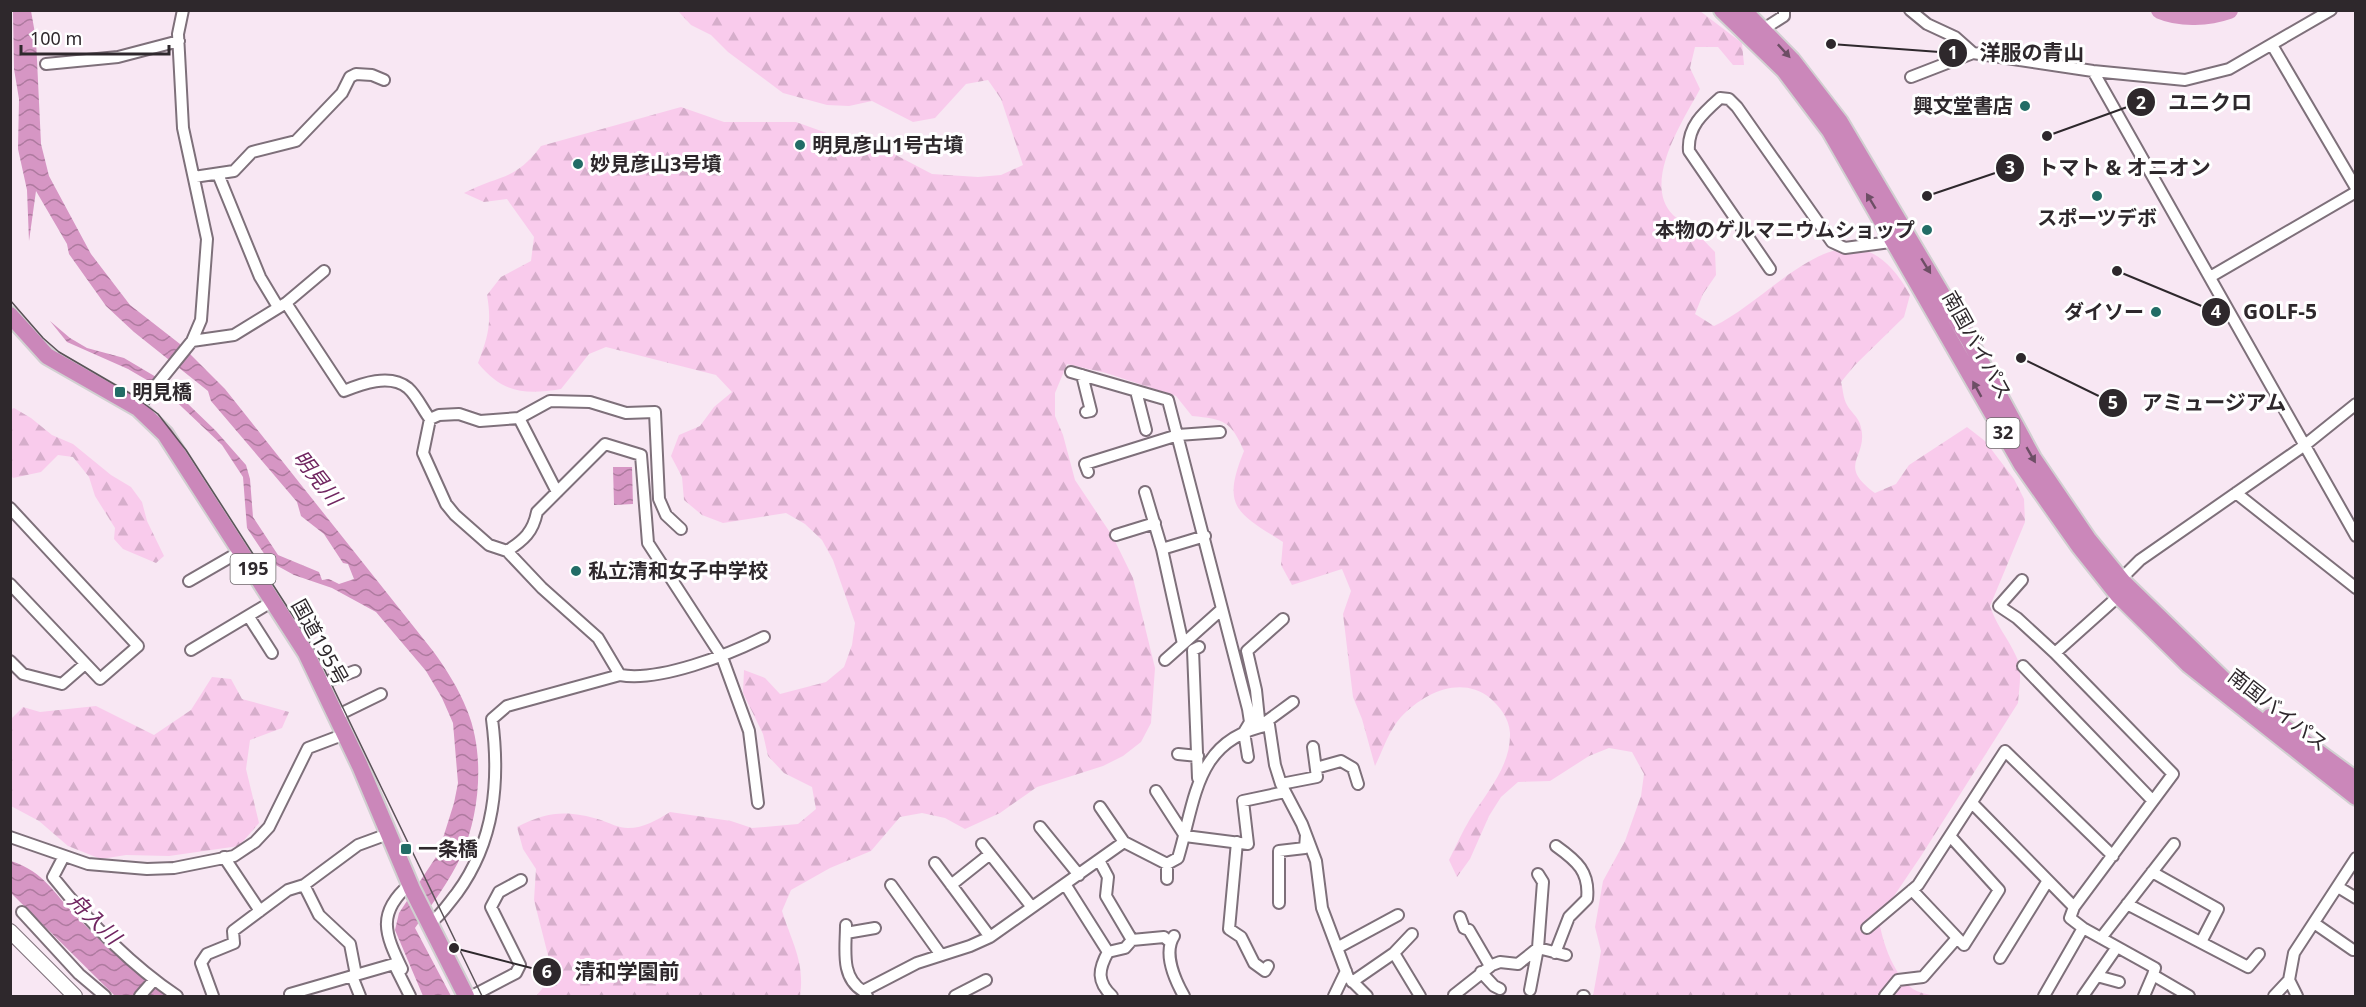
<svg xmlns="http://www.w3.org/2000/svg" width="2366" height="1007" font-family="'Noto Sans','Noto Sans JP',sans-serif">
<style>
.forest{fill:url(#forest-firs)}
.water{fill:url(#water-waves)}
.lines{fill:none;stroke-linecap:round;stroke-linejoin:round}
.river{stroke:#d696c4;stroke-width:18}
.minor-casing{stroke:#7e707a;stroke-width:14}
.secondary-casing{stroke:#7e707a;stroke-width:16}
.trunk-casing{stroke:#d1d0d1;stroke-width:20}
.minor{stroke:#fff;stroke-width:10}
.secondary{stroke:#fff;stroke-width:14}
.trunk{stroke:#cb87ba;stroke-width:16}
.tram{stroke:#5b5258;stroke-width:1.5}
.oneway{fill:#6d4e65}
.poi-dot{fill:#226c66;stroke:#fff;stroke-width:2}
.labels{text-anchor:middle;stroke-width:6;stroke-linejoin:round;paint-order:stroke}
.shield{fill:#fff;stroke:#6d686b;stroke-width:1.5}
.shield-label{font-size:18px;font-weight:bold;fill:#2e282c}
.poi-label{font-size:20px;font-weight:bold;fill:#2e282c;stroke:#fff;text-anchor:start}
.street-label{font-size:20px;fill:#2e282c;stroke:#fff}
.water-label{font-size:21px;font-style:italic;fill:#702560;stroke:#fff}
.leader{fill:none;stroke:#2e282c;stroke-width:2}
.callout-dot{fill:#2e282c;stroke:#fff;stroke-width:2}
.mark-label{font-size:18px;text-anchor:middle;font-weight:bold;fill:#fff}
.callout-label{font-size:21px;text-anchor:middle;font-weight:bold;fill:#2e282c;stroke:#fff;stroke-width:6;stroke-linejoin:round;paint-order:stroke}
</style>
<defs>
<pattern id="forest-firs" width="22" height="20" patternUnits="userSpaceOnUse" patternTransform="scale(1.5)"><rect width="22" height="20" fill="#f9cbec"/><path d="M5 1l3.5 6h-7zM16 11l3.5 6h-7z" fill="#d6aecb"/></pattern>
<pattern id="water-waves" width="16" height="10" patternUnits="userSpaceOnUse" patternTransform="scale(1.5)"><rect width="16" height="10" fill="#d696c4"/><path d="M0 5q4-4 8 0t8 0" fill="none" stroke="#ae7a9f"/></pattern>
</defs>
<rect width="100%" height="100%" fill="#f8e7f3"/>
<path class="forest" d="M678,11H1700L1742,43L1744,65H1733L1718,47H1695L1690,68L1700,89C1684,119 1641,183 1673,215C1678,220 1687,223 1692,228C1700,236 1707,244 1715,252L1716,275L1703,294L1695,314L1714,326C1778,296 1851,187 1910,295L1904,317L1855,365L1841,382C1843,389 1843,398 1847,405C1850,411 1858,417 1860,424C1871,458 1834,463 1875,493L1896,484L1909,465L1967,427L1985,441L2014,479L2024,499L2025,522L1990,606C1996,625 2008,638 2016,656C2023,669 2019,688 2018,703L1921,856L1894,896L1878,912C1880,936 1892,974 1913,989C1919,993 1928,994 1935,996H1593L1601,951L1595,927L1603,881L1625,841L1641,796L1644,774L1632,752L1609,748L1589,756L1550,781L1518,782L1501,797L1489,816L1470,859L1457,877L1449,860C1456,846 1462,832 1470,819C1487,792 1511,766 1510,733C1509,718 1500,707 1490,698C1461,675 1424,693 1401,717C1389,730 1383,750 1375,766L1362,719L1353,697L1343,614L1351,591L1342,569L1292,585L1281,565L1283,542C1237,513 1221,507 1244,451C1231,421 1224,419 1192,416L1176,396L1106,373L1067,364L1055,393V416L1063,435L1075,480L1113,537L1133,578L1155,668L1151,723L1141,742L1123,756L1103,766L1037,787L1000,813L965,829L945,818L922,813L900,817L871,851L830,868L791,890L782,911C792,943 805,962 800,996H536L542,989L551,967L534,900L536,869L523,849L517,827C548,811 568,810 601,820C609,823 619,828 628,828C644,828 657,820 670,812L731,821L752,828L798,824L816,809L812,787L784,773L768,756L763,734L743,693L744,670L765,678L780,694L826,682L844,667L852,645L855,623L833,560L822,540L805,524L786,513L723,523L702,515L684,500L682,477L671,456L679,435L700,426L714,407L732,392L716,375L606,347L589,354L561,389C525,395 502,393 478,363C488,337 492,323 487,295L501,277L531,261L534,237L507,199L484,202L464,193C500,174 514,182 541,146L681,107L724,122H796L849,141L892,153L932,174L978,177L1001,175L1023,165L1001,99L988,80L966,84L935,118L913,122L872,101L849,106L827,105L783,93L728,52L711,35L691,25Z
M14,408L31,418L52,435L73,444L111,475L131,487L142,502L147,521L164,556L156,563L123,549L114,539L115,528L95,496L89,477L73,457L58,455L41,472L13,478L11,475L10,410Z
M212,677L231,679L242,699L289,712L282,728L250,740L246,769L259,823L239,846L169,856L126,855L101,859L68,846L39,821L11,806V719L23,707L40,712L96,706L154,735L191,710Z"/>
<path class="water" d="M13,11H31L36,39L41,144L49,176L91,254L130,305L180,344L225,389L433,651C446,669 459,689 467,710C485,753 480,813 462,854C450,881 432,904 415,928L451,996H423L395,930L399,913L438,854L454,803L458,783L453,723L442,698L426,671L376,612L332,588L294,575L274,564L265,555L247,528L243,477L222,445L164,390L128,369L67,342L50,321L70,338L87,348L124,358L178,390L188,404L216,431L246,465L250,479L253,517L278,555L319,572L322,580L329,579L339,584L354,579L348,564L343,563L324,534L301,516L297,502L211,401L208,391L134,332L106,306L69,254L67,244L36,191L29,241L27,190L18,149L19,99L14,69Z
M613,467H632L633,504L614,505Z
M11,861C46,873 52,892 77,917C104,945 136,975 168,996H115L11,893Z"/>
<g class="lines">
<path class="river" d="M2160,10C2181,19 2209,17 2229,10"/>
<defs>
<path id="minor" d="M1910,10L1927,24L1955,37L1973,53L2093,71L2185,80L2229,69L2331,10
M1759,32L1784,16V10
M2272,45L2356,188
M46,64L118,57L179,41
M2093,71L2356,536
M1911,77L1973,53
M218,174L260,277L278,307
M194,177L234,171L252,152L296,141L342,93L350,77L356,74L372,75L384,80
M1770,269L1689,151C1687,127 1703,113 1720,98L1729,99L1737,107L1832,242L1845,248L1898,241
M2210,277L2356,192
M286,303L324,271
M192,341L234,335L286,303L344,391C361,384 390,373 408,388C417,396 423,410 430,419L439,415L459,414L480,421L519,418L550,401L590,402L626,413L655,412L659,499L666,515L681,529
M1071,372L1168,400L1248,709L1250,722L1244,732L1248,757
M1082,375L1091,411L1086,412
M1136,391L1146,430
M138,408L192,341L201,320L207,239L183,128L178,34L183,10
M519,418L557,492
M430,419L423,453L446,504L455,515L489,545L507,551L542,588L598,638L620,675
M1088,472L1085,464L1178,435L1220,432
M1145,492L1162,549L1183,644L1222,609
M2236,493L2356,588
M10,508L138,646L100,679L10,584
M1116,535L1155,523
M1162,549L1205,536
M507,551C524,540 533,532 537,512L605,444L641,455L648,543L722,657L749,731L758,803
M2022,580L1999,606L2017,618L2055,653
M189,581L241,551
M249,617L272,653
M191,650L273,601
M1165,660L1183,644
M10,661L23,674L62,684L85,664
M2023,666L2153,801
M320,684L355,671
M336,716L381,694
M1267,721L1293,702
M1250,722L1259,719L1256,690L1247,651L1283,619
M1178,754L1198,756
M1316,768L1341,761L1353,768L1358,784
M1198,778L1193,650L1199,647
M1281,784L1317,777L1313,747
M1156,791L1185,836L1248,844L1243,801L1285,792
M1972,803L2074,907
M1100,807L1124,842
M1040,827L1079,875
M10,837L88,864L147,869L174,868L234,856L255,842L269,827L308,748L345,734
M1237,842L1229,929L1241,937L1254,963L1265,971L1268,966
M982,844L1031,906
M64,856L53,877C88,921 130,964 177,996
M224,857L260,911
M1100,862L1108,877L1106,896L1132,940L1125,948L1108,952
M935,863L990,937
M2152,872L2218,909L2201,942
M1167,879V864
M1065,884L1108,952C1098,970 1097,982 1112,996
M304,885L319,915L350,944L356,975
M891,885L941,955
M951,885L990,854
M2338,887L2356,898
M1912,890L1964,945L1999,890L1950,836
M1279,903V851L1305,848L1306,835
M2127,904L2248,967L2259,954
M22,912L79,974L105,996
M1460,917L1464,928L1469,930L1490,966
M2314,923L2353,950
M429,924C441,916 448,904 457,893C495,841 500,781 492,719L507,706L620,675C659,682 728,655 764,637
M846,925C846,949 840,977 863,991
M1867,928L1918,885L2005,751L2113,856
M846,933L875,928
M1174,936C1163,953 1175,980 1184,996
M2101,938L2174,844
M1132,940L1164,937L1170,942
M1337,948L1398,915
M1394,953L1412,934
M1555,953L1569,917L1587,899C1590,872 1577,861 1556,846
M2000,958L2047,882
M402,969C385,934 376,913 410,884
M1481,972L1494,986L1500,989
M352,976L360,996
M2097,976L2119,982
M2289,980L2297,996
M1352,982L1394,953L1420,996
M1530,990L1538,948L1543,882L1538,874
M1454,995L1492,965L1500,962L1518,964L1538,948L1566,955
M140,996L154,980
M213,996L201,963L207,954L234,943L233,931L288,890L304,885L358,845L388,834
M291,996L290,994L394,964L410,996
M472,996L516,973L520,965L491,907L499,892L521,880
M867,996L863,991L917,963L970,946L990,937L1124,842L1167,864L1178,858C1196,799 1195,739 1269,725L1275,765L1281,784L1302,824L1316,861L1322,908L1348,977L1367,996
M955,996L986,980
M1334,996L1346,971
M1583,996H1584
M1885,996L1898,980L1923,977L1957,938
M2044,996L2083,928
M2083,996L2117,947
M2144,996L2153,975
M2189,996L2153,975L2155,968L2083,928L2070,918L2074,907L2173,774L2055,653L2112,602L2118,595L2125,575L2140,560L2305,445L2356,404
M2274,996L2289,980L2294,953L2356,858"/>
<path id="secondary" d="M10,931L75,996"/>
<path id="trunk" d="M1722,10L1784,70L1830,131L2022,465L2079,546L2118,595L2189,665L2356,797
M1743,10L1792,60L1840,122L1969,340L2033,458L2088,539L2123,582L2228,684
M10,315L47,356L138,408L165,434L306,653L360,766L412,889L466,996
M2270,717L2356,780"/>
</defs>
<use href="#minor" class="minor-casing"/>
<use href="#secondary" class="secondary-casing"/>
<use href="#trunk" class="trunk-casing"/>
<use href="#minor" class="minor"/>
<use href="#secondary" class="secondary"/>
<use href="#trunk" class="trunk"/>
<path class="tram" d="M10,300L43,338L59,352L131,394L158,414L186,450L315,650L482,996"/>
</g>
<defs><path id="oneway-solid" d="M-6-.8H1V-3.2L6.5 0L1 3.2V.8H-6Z" transform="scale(1.5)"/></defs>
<g class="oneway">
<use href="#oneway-solid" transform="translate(1784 51) rotate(47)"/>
<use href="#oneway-solid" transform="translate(1871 201) rotate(-121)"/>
<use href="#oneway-solid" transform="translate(1926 266) rotate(58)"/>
<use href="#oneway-solid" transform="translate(1977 389) rotate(-119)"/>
<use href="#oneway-solid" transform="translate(2031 455) rotate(60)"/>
</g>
<g class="poi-dot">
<circle cx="2025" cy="106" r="6"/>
<circle cx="800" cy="145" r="6"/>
<circle cx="578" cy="164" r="6"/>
<circle cx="2097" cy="196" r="6"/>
<circle cx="1927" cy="230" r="6"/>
<circle cx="2156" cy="312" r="6"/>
<rect x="114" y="386" width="12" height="12" rx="3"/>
<circle cx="576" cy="571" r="6"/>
<rect x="400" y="843" width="12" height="12" rx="3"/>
</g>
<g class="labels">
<g class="shield">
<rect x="1986.5" y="418" width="33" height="30" rx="4.5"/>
<rect x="230.5" y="554" width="45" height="30" rx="4.5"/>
</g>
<g class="shield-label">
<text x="2003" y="439">32</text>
<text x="253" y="575">195</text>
</g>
<g class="poi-label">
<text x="2013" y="113" text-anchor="end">興文堂書店</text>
<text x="812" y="152">明見彦山1号古墳</text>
<text x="590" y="171">妙見彦山3号墳</text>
<text x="2097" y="225" text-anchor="middle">スポーツデボ</text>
<text x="1915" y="237" text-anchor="end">本物のゲルマニウムショップ</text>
<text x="2144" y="319" text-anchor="end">ダイソー</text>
<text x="132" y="399">明見橋</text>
<text x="588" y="578">私立清和女子中学校</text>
<text x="418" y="856">一条橋</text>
</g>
<g class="street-label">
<text transform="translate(1977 345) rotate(61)" y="7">南国バイパス</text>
<text transform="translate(320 642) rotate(61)" y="7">国道195号</text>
<text transform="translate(2278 710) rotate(38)" y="7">南国バイパス</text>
</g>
<g class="water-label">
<text transform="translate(317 478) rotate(52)" y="7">明見川</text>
<text transform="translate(94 919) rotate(44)" y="7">舟入川</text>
</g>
</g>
<path class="leader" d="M1831 44L1953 53M2047 136L2141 102M1927 196L2010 168M2117 271L2216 312M2021 358L2113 403M454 948L547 972"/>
<g class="callout-dot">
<circle cx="1831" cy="44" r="6"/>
<circle cx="2047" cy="136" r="6"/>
<circle cx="1927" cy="196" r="6"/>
<circle cx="2117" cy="271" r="6"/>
<circle cx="2021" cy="358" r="6"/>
<circle cx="454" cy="948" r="6"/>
<circle cx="1953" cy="53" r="15"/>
<circle cx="2141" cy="102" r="15"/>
<circle cx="2010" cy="168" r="15"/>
<circle cx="2216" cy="312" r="15"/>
<circle cx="2113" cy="403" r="15"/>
<circle cx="547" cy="972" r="15"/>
</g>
<g class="mark-label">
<text x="1953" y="59">1</text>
<text x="2141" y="109">2</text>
<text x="2010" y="174">3</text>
<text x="2216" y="318">4</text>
<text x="2113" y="409">5</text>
<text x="547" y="978">6</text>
</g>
<g class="callout-label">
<text x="2032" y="60">洋服の青山</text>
<text x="2210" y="110">ユニクロ</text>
<text x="2124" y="175">トマト &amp; オニオン</text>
<text x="2280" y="319">GOLF-5</text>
<text x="2214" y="410">アミュージアム</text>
<text x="627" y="979">清和学園前</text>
</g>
<rect width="2366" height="1007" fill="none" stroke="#2e282c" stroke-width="24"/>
<path d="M21 45v9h148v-9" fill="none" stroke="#2e282c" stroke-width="3"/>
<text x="30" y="45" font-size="18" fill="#2e282c" stroke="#ffffff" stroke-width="4.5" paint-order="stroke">100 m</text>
</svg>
